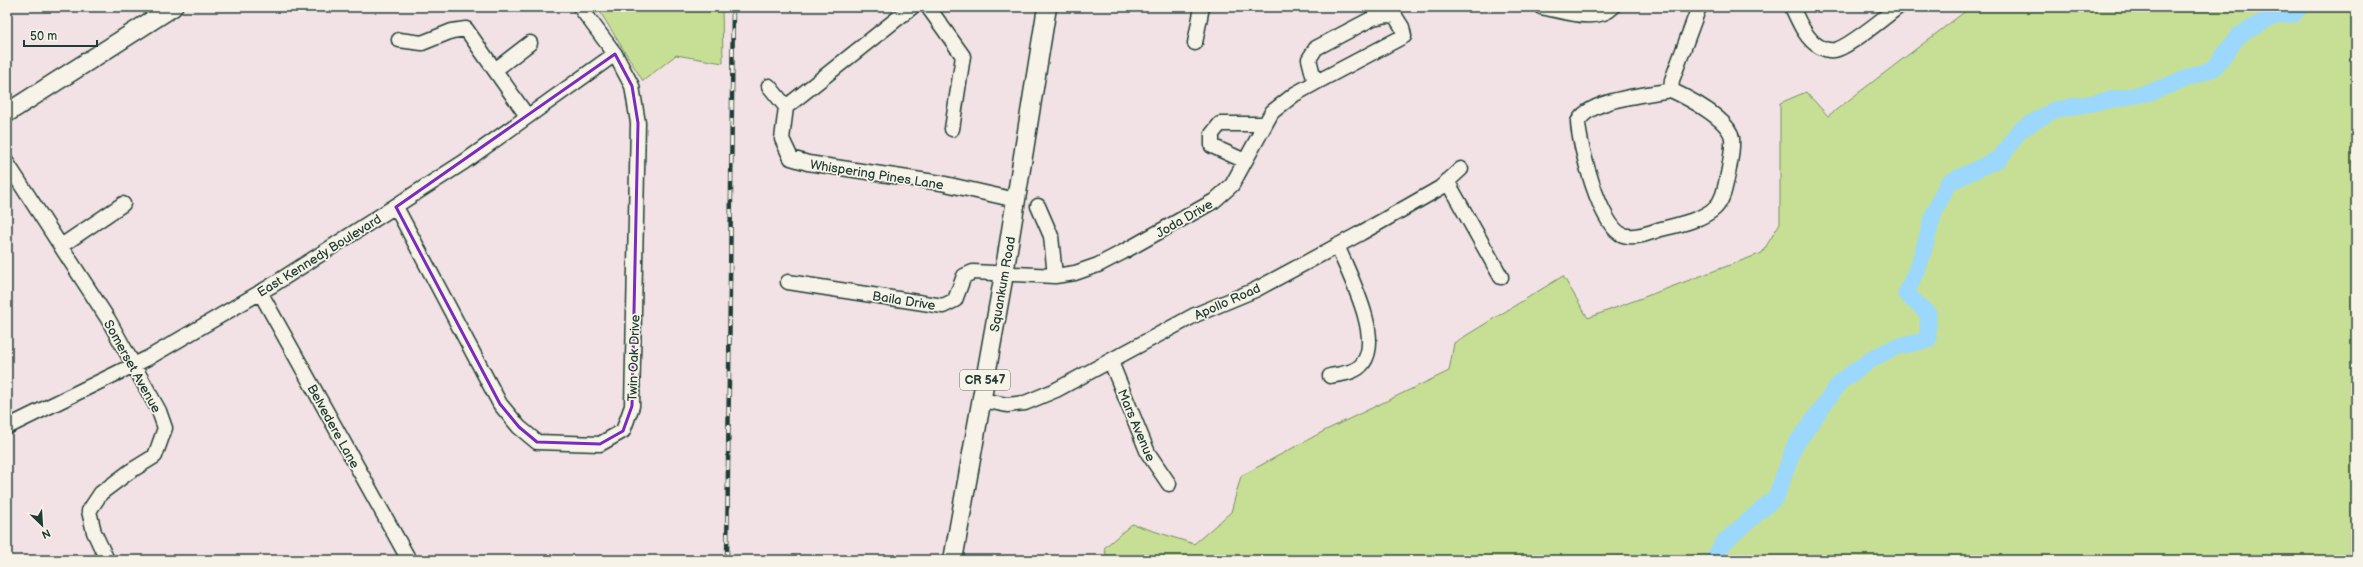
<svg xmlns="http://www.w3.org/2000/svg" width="2363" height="567" font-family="'Balsamiq Sans',sans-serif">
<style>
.green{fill:#c7df94;stroke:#738e64}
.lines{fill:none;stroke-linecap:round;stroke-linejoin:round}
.river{stroke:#9bd8fc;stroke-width:17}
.minor-casing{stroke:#1f3d34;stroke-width:17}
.major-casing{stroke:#1f3d34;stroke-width:21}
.minor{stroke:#f7f3e8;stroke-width:14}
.major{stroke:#f7f3e8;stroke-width:18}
.rail-casing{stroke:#1f3d34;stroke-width:4.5}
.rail{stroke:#f7f3e8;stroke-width:3;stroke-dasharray:9;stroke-linecap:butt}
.marked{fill:none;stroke:#7b2cbf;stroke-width:3;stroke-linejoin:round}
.labels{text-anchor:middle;stroke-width:3.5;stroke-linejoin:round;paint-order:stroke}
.shield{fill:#f7f3e8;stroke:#60746a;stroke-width:1}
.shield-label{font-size:12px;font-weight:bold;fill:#1f3d34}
.street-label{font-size:13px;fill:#1f3d34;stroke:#f7f3e8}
</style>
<rect width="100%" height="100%" fill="#f2e2e5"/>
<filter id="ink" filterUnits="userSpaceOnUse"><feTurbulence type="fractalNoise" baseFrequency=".025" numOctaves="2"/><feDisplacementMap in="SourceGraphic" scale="8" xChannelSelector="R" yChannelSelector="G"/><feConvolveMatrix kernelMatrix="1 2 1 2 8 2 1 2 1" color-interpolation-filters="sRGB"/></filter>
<g filter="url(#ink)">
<path class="green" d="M597,7H722L723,63L676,55L643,81Z
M1971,7H2356V560H1108L1104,548L1132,524L1194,544L1231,512L1241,476L1326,430L1449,371L1454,343L1563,276L1588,318L1762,253L1780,223V103L1806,92L1828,116Z"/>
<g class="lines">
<path class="river" d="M1713,560L1724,542L1776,497L1795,445L1841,381L1872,359L1895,347L1928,340V313L1906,294L1920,262L1934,213L1948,183L2000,158L2020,130L2054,110L2148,93L2214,68L2239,35L2276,15L2294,14L2300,7"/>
<defs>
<path id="minor" d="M928,7L963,56L952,129
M1541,7C1561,10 1596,24 1613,7
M1792,7C1798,20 1806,40 1820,47C1824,49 1830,51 1835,50C1849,47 1885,17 1898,7
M1388,15L1395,16L1402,27L1404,36L1315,83L1309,59L1316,48L1373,18Z
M399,40L422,43L452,31L466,29L527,116
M1195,43L1202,7
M495,70L530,43
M769,86L786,107L782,139L791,158L808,163L941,183L1016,200
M1671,90C1688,98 1729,119 1732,138C1733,150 1730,163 1728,174C1725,186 1724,199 1715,208C1702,220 1678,225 1661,229C1650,233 1634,239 1623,235C1600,227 1579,144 1578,122C1589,99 1647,95 1671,90Z
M1671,90L1672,80L1699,7
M786,107L912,7
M1245,161L1212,146V134L1220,124H1264
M7,163L108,319L159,411L165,428L155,456L129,472L101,493L89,511L94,532L107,560
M1447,181L1501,277
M1038,206L1051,236L1055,276
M396,207L500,404L519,427L537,442L600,444L623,431L632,406L638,123L632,86L615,54L580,7
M61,246L123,204
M788,282L943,306L955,300L964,276L973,272L1055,276L1075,273L1098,265L1123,252L1214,201L1232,185L1272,112L1295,94L1315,83
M260,292L409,560
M1111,362L1148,453L1169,484
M1330,376C1341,374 1356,373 1363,363C1383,337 1348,273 1337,245
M982,400L1007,405L1025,403L1056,390L1195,315L1255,290L1361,233L1440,188L1461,169
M7,427L148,358L271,286L464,162L615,54"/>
<path id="major" d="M7,113L173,7
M953,560L1004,274L1047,7"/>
</defs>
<use href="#minor" class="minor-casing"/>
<use href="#major" class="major-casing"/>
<use href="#minor" class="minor"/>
<use href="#major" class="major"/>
<defs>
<path id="rail" d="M727,560L733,7"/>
</defs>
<use href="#rail" class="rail-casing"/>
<use href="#rail" class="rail"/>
</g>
</g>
<path class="marked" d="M615,54L632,86L638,123L632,406L623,431L600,444L537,442L519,427L500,404L396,207Z"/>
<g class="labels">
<rect class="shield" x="960" y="370" width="50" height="20" rx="3"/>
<g class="shield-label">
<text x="985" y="384">CR 547</text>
</g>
<g class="street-label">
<text transform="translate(877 174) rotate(9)" y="5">Whispering Pines Lane</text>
<text transform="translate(1184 218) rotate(-30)" y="5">Joda Drive</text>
<text transform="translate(319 255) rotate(-32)" y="5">East Kennedy Boulevard</text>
<text transform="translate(1002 284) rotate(-80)" y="5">Squankum Road</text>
<text transform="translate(904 300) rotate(9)" y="5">Baila Drive</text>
<text transform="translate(1227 301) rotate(-24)" y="5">Apollo Road</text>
<text transform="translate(633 358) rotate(-88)" y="5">Twin Oak Drive</text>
<text transform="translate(133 366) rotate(61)" y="5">Somerset Avenue</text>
<text transform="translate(1137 425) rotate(67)" y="5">Mars Avenue</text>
<text transform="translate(334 426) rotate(61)" y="5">Belvedere Lane</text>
</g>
</g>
<rect width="2363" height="567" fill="none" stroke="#f7f3e8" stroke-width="24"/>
<rect x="12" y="12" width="2339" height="543" fill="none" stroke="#1f3d34" stroke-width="1.5" filter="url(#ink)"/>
<g transform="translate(42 525) rotate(155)" stroke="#f7f3e8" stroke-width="3" paint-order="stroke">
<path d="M0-3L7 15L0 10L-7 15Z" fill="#1f3d34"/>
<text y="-6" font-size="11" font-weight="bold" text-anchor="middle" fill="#1f3d34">N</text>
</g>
<path d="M24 40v6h73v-6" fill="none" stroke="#1f3d34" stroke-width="2"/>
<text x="30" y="40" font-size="12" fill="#1f3d34" stroke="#f7f3e8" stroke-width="3" paint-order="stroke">50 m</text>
</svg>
